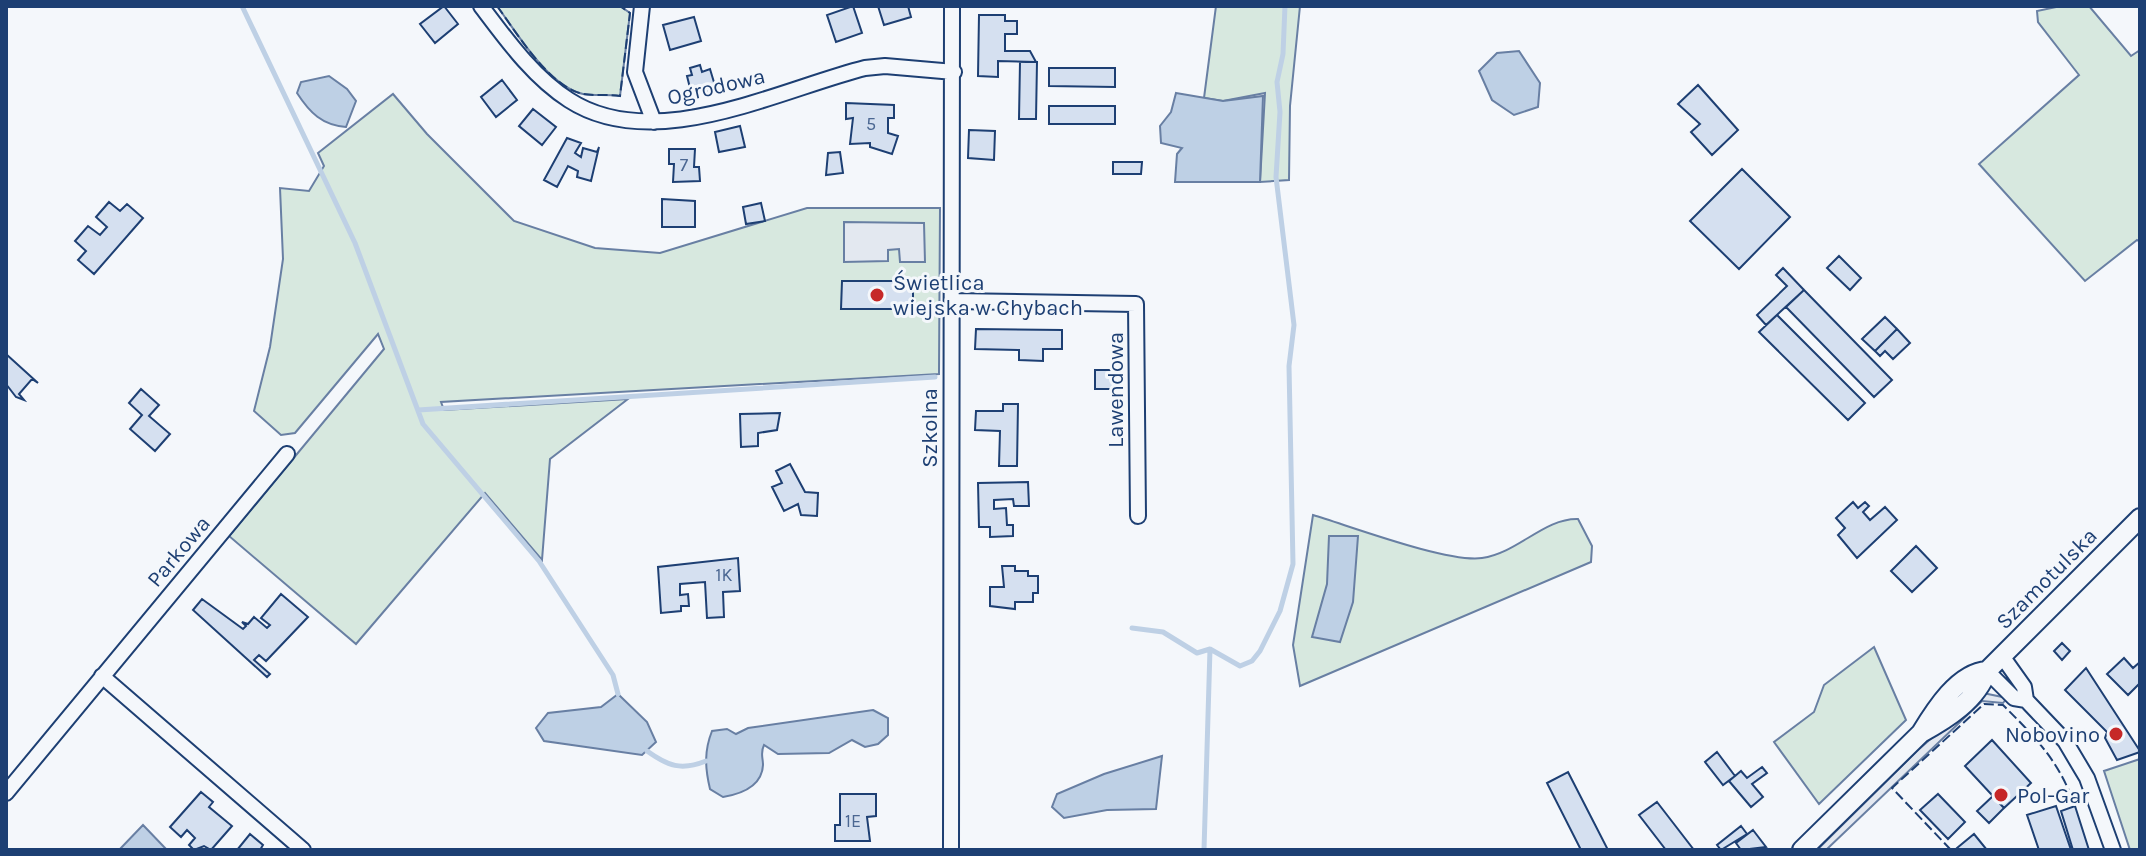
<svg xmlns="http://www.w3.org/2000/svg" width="2146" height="856" font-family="Karla,sans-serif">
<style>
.green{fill:#d7e8df;stroke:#687fa3;stroke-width:2}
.parking{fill:#e3e8f0;stroke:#687fa3;stroke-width:2}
.water{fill:#bed0e5;stroke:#687fa3;stroke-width:2}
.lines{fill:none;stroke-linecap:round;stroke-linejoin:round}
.stream{stroke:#bed0e5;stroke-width:5}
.building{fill:#d5e0f0;stroke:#1d3f73;stroke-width:2}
.minor-casing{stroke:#1d3f73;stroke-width:18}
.tertiary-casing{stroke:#1d3f73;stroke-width:22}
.minor{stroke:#f4f7fb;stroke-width:14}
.tertiary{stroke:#f4f7fb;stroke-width:18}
.fence{stroke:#1d3f73;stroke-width:2;stroke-dasharray:10 4;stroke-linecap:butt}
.poi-dot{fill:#c62828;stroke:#f4f7fb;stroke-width:3}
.labels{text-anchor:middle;stroke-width:6;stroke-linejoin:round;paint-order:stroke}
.number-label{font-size:18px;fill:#4b6792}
.street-label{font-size:22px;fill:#1d3f73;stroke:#f4f7fb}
.poi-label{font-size:22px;fill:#1d3f73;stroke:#f4f7fb;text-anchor:start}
</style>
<rect width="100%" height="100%" fill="#f4f7fb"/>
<path class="green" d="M497,6H620L630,13L620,96C608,94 594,96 583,94C548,86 517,33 497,6Z
M1216,6H1300L1290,106L1289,180L1260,182L1265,93L1223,101L1204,98Z
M2061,6H2089L2131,56L2140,50V242L2137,240L2085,281L1979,164L2079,75L2038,22L2037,11Z
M393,94L427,134L514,221L595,248L660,253L807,208H940L939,374L441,402L444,410L628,399L550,459L542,560L485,493L356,644L229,536L384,349L378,334L295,433L281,435L254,411L270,347L283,259L280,188L309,191L324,166L318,153Z
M1313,515C1350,526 1448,563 1482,558C1518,553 1544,518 1578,519L1592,546L1591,562L1300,686L1293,645Z
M1874,647L1906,720L1819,804L1774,742L1814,712L1824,685Z
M2140,759V850H2130L2104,771Z"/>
<path class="parking" d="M844,222L924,223L925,262H900L899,249L888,250V261L844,262Z
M1983,693L2007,698L2003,703L1982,701L1826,850H1817L1918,750Z"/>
<path class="water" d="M1519,51L1540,83L1538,107L1514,115L1492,100L1479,71L1497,53Z
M329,76L347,89L356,101L346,127C322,125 310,113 297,93L301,82Z
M1176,93L1223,101L1263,96L1260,182H1175L1177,154L1182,148L1161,143L1160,126L1171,112Z
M1329,536H1358L1353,602L1340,642L1312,637L1327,584Z
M618,694L647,722L656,742L642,755L544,741L536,728L548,713L601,707Z
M873,710L888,718V735L878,744L865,747L852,740L829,753L778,754L764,745C760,753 763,757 763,765C762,786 741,794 723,797L710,789C705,768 704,751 712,731L727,729L736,734L748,728Z
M1162,756L1156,809L1107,810L1064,818L1052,807L1057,794L1104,774Z
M143,825L167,850H119Z"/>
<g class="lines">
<path class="stream" d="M242,6L355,243L423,424L539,561L613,675L618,694
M418,410L935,377
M1132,628L1163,632L1197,653L1210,649L1240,666L1252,661L1260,651L1280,611L1293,564L1289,366L1294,325L1276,177L1280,112L1277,82L1283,54L1285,6
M647,751C668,766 681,771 706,761
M1204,850L1210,649"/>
</g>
<path class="building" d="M444,6L458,24L435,43L420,24Z
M853,6L862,33L836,42L827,15Z
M878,6H908L911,17L884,25Z
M979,15H1005V21H1017V34H1005V51H1030L1036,62L998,61V77L978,76Z
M694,17L701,41L670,50L663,25Z
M1020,62H1037L1036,119H1019Z
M700,65L702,72L710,69L716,89L692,96L687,76L692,75L690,68Z
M1049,68H1115V87L1049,86Z
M502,80L517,100L496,117L481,97Z
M1698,85L1738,130L1712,155L1691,132L1700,124L1678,104Z
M846,103L894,105V118H888V133L898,136L892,154L870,147V143L850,144L853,118L846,119Z
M1049,106H1115V124H1049Z
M533,109L556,127L542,145L519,126Z
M740,126L745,147L719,152L715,132Z
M969,130L995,131L994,160L968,158Z
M567,138L581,143L575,153L581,157L583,148L597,152L599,147L591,181L577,177L578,171L568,166L557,187L544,180Z
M669,149H695L694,167H699L700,181L673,182L674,164H669Z
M840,152L843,173L826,175L828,153Z
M1113,162H1142L1141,174H1113Z
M1742,169L1790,217L1739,269L1690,221Z
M662,199L695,201V227H662Z
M109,202L120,211L127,204L143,218L94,274L78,260L86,251L75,241L88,226L100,235L107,227L96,217Z
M761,203L765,221L746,224L743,207Z
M1839,256L1861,278L1850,290L1827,268Z
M1783,268L1804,290L1766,325L1757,315L1787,286L1776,275Z
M842,281H913V309H841Z
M1804,290L1892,380L1874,397L1786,307Z
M1777,315L1865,403L1848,420L1759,332Z
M1885,317L1897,329L1875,351L1862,339Z
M976,329L1062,330V349H1043V361L1019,360V350L975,349Z
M1897,329L1910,343L1893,359L1885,351L1880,356L1875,351Z
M6,354L38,383L32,379L19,394L24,400L16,397L6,384Z
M1095,370H1116V389H1095Z
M141,389L159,405L149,416L170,434L155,451L130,429L142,415L129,403Z
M1003,404H1018L1017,466H999L1000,431L975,430L976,411H1003Z
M780,413L777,430L758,433V446L741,447L740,414Z
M790,464L805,492L818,493L817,516L801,515L798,504L784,511L772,487L782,483L776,471Z
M1028,482L1029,506H1014L1013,499L994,500V509L1006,508L1007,525H1013V536L990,537V527H979L978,483Z
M1853,502L1858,508L1865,502L1869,506L1863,512L1870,520L1885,507L1897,520L1857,558L1838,535L1845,528L1836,518Z
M1916,546L1937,568L1912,592L1891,571Z
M738,558L740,591L723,592L724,617L707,618L705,582L680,584V595L688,594L689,606H681V611L661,613L658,567Z
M1002,566H1015V571H1028V576H1038V593H1033V602H1015V609L990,606V587H1004Z
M281,594L308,617L266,661L259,655L254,660L270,674L267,677L193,610L202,599L243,629L246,626L242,622L248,624L254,617L267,628L270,625L261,618Z
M2062,643L2070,651L2062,660L2054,651Z
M2124,658L2133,668L2140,662V683L2128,695L2107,674Z
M2086,668L2140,751V752L2117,760L2105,738L2107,732L2065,690Z
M1992,740L2031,783L2004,808L1965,766Z
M1717,752L1735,776L1723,785L1705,762Z
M1762,767L1767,773L1752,784L1763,797L1751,807L1729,781L1741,771L1747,778Z
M1568,772L1608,850H1581L1547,783Z
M201,792L213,802L209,807L232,826L211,850L204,846L194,850L189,845L195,838L187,830L181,837L170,827Z
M840,794H876V816L867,817L870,841H835V825H840Z
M1938,794L1965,822L1948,839L1920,810Z
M1993,796L2004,808L1989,823L1977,811Z
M1657,802L1694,850H1666L1639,815Z
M2056,806L2071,850H2039L2027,815Z
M2075,806L2089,850H2073L2061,811Z
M1741,826L1747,834L1721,850L1717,845Z
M1753,830L1766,847L1741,850L1736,843Z
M250,834L263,845L260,850H237Z
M1974,834L1987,850H1958L1957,848Z"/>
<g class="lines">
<defs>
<path id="minor" d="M481,6C506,39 533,77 569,100C654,155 778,90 865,68L885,66L954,72
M642,6L635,72L654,122
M952,301L1136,304L1138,516
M2002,656L2024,687L2026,700
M1987,671L2014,698L2026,700L2065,741L2087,778L2113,850
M102,676L303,850
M6,793L287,454
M951,850L952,6"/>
<path id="tertiary" d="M1921,733C1947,719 1977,700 1987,671L2140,518
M1802,850L1921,733C1935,710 1958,673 1987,671"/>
</defs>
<use href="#minor" class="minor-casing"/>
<use href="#tertiary" class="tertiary-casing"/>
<use href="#minor" class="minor"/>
<use href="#tertiary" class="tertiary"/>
<path class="fence" d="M497,6C517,33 548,86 583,94C594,96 608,94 620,96L630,13L620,6
M1951,850L1892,788L1984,704L2003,705C2037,739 2059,761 2075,806"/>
</g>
<g class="poi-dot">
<circle cx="877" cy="295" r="8"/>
<circle cx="2116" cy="734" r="8"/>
<circle cx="2001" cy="795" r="8"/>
</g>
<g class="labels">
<g class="number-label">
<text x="871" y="130">5</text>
<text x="684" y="171">7</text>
<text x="724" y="581">1K</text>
<text x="853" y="827">1E</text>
</g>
<g class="street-label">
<text transform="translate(716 86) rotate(-13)" y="8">Ogrodowa</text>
<text transform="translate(1115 390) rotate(-90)" y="8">Lawendowa</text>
<text transform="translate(929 428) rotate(-90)" y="8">Szkolna</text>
<text transform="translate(178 551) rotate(-50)" y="8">Parkowa</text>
<text transform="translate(2046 578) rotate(-45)" y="8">Szamotulska</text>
</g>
<g class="poi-label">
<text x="893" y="290">Świetlica<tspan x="893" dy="25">wiejska w Chybach</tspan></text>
<text x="2100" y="742" text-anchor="end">Nobovino</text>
<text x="2017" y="803">Pol-Gar</text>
</g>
</g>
<rect width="2146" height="856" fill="none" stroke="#1d3f73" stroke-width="16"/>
</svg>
